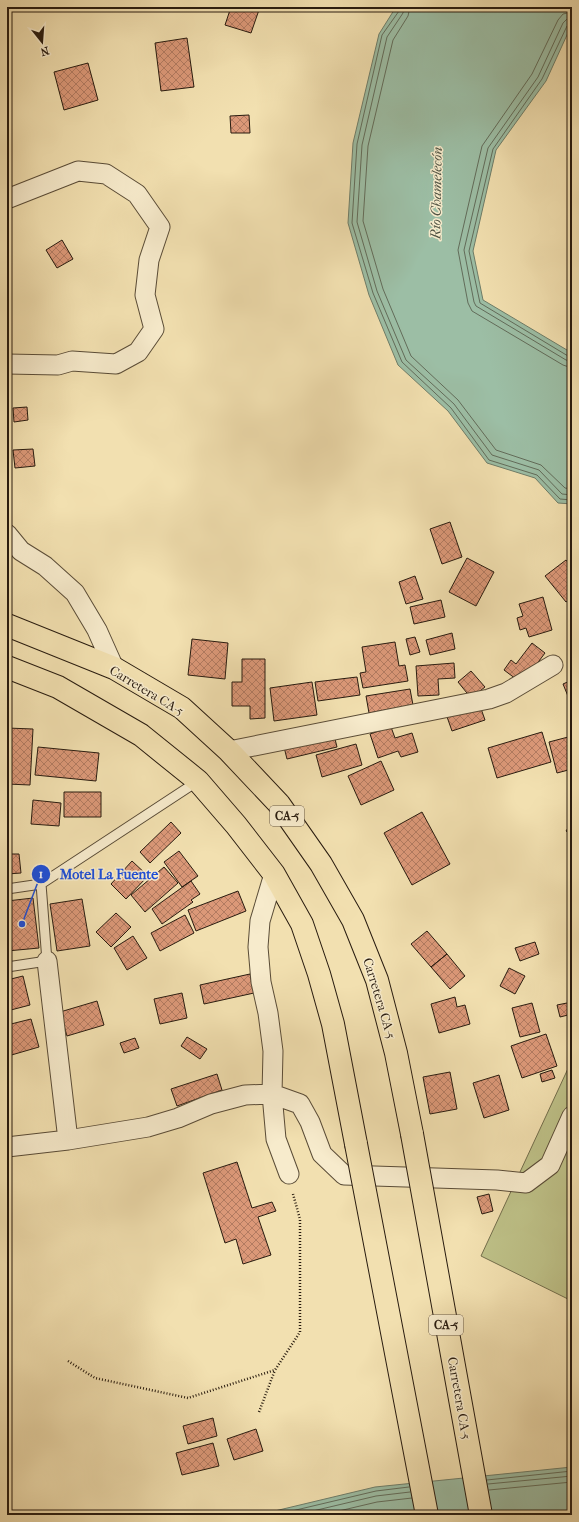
<svg xmlns="http://www.w3.org/2000/svg" width="579" height="1522" font-family="'IM FELL French Canon',serif">
<style>
.green{fill:#bec188;stroke:#736e4c}
.water{fill:#9cbea5;stroke:#6e7d69}
.lines{fill:none;stroke-linecap:round;stroke-linejoin:round}
.shore{stroke:#626c5a;stroke-width:1}
.building{fill:url(#building-cross-hatch);stroke:#281b0f}
.lane-casing{stroke:#5a4c37;stroke-width:11}
.street-casing{stroke:#5a4c37;stroke-width:21}
.highway-casing{stroke:#281b0f;stroke-width:24}
.path{stroke:#281b0f;stroke-width:2.5;stroke-dasharray:1 2;stroke-linecap:butt}
.lane{stroke:#f7ebcc;stroke-width:9}
.street{stroke:#f7ebcc;stroke-width:19}
.highway{stroke:#f2e0b0;stroke-width:22}
.highway-bridge-casing{stroke:#281b0f;stroke-width:24;stroke-linecap:butt}
.highway-bridge{stroke:#f2e0b0;stroke-width:22}
.labels{text-anchor:middle;stroke-width:3;stroke-linejoin:round;paint-order:stroke}
.shield{fill:#f7ebcc;stroke:#665948;stroke-width:1}
.shield-label{font-size:12px;font-weight:bold;fill:#281b0f}
.street-label{font-size:13px;fill:#281b0f;stroke:#f7ebcc}
.water-label{font-size:14px;font-style:italic;fill:#515444;stroke:#f7ebcc}
.leader{fill:none;stroke:#1d4ed8;stroke-width:1.5}
.callout-dot{fill:#1d4ed8;stroke:#f7ebcc;stroke-width:1.5}
.mark-label{font-size:12px;text-anchor:middle;font-weight:bold;fill:#fff}
.callout-label{font-size:14px;text-anchor:middle;font-weight:bold;fill:#1d4ed8;stroke:#f7ebcc;stroke-width:3;stroke-linejoin:round;paint-order:stroke}
</style>
<defs>
<pattern id="building-cross-hatch" width="8" height="8" patternUnits="userSpaceOnUse"><rect width="8" height="8" fill="#db9878"/><path d="M0 0l8 8M0 8l8-8" fill="none" stroke="#b27b61"/></pattern>
</defs>
<rect width="100%" height="100%" fill="#f2e0b0"/>
<filter id="stains"><feTurbulence type="fractalNoise" baseFrequency=".005" numOctaves="4"/><feColorMatrix values="0 0 0 0 .2 0 0 0 0 .09 0 0 0 0 .02 0 0 0 .5 -.17"/></filter>
<radialGradient id="worn" r=".72"><stop offset=".6" stop-color="#630" stop-opacity="0"/><stop offset="1" stop-color="#630" stop-opacity=".3"/></radialGradient>
<path class="green" d="M572,1060V1301L481,1256Z"/>
<path class="water" d="M396,7H572V24L546,81L496,150L473,251L483,300L572,353V504L558,503L535,478L487,463L448,411L398,365L369,295L348,223L353,143L379,34Z
M572,1467V1515H258L375,1487Z"/>
<g class="lines">
<path class="shore" d="M399,7V11L382,35L357,144L352,223L373,293L402,362L451,408L489,460L537,475L560,499L572,500
M404,7L403,13L387,37L362,145L357,222L377,291L406,360L454,404L492,455L539,470L562,494L572,495
M410,7L408,16L393,40L368,146L363,221L383,289L411,356L458,400L496,450L541,465L565,488L572,489
M572,12L563,14L558,20L532,74L482,146L458,250L468,303L472,311L563,365L572,368
M572,19H567L563,23L538,77L488,148L464,250L474,302L476,306L566,360L572,362
M572,24L567,26L542,79L493,149L469,251L480,303L568,356L572,357
M487,1480L572,1471
M488,1484L572,1476
M489,1490L572,1482
M275,1515L376,1491L409,1487
M296,1515L376,1496L410,1492
M322,1515L377,1502L412,1498"/>
</g>
<path class="building" d="M231,7H260L251,33L225,25Z
M187,38L194,87L161,91L155,43Z
M88,63L98,100L64,110L54,72Z
M249,115L250,133H231L230,116Z
M62,240L73,259L57,268L46,250Z
M27,407L28,420L14,422L13,408Z
M33,449L35,466L15,468L13,450Z
M450,522L462,557L442,564L430,529Z
M467,558L494,572L476,606L449,592Z
M566,560L572,567V598L566,602L545,576Z
M415,576L423,599L406,604L399,582Z
M543,597L552,630L529,637L526,628L520,630L517,618L523,616L519,604Z
M441,600L445,617L414,624L410,607Z
M452,633L455,649L430,655L426,640Z
M415,637L420,652L410,655L406,639Z
M192,639L228,643L225,679L188,675Z
M395,642L399,666L405,665L408,681L363,688L360,673L366,672L362,647Z
M532,643L545,653L527,677L521,673L516,679L504,670L511,660L516,664Z
M242,659H265V718L250,719V706H232V682H242Z
M454,663L455,678L438,679L439,695L418,696L416,666Z
M471,671L485,687L471,698L458,682Z
M357,677L360,695L318,701L315,682Z
M572,680V706L563,684Z
M312,682L317,715L274,721L270,688Z
M410,689L413,705L369,713L366,696Z
M479,703L485,720L452,731L446,714Z
M391,727L395,738L412,733L418,752L401,757L398,751L378,758L370,734Z
M7,728L33,729L30,785L7,784Z
M333,731L337,747L287,759L283,743Z
M542,732L551,762L497,778L488,748Z
M572,736V769L557,773L549,742Z
M356,744L362,765L322,777L316,755Z
M38,747L99,753L96,781L35,775Z
M381,761L394,790L361,805L348,776Z
M64,792H101V817H64Z
M33,800L61,803L59,826L31,824Z
M422,812L450,864L412,885L384,833Z
M171,822L181,833L150,863L140,852Z
M572,822V836L566,831Z
M179,851L198,876L182,887L164,862Z
M7,854H19L21,873L7,874Z
M132,861L148,876L126,899L111,884Z
M164,867L178,883L145,912L131,895Z
M191,881L200,894L191,900L193,902L162,924L152,909Z
M238,891L246,911L196,931L188,910Z
M33,898L39,948L7,951V901Z
M82,899L90,946L57,951L50,904Z
M116,913L131,927L111,947L96,932Z
M185,915L194,933L160,951L151,933Z
M427,931L447,954L431,967L411,944Z
M133,936L147,958L127,970L114,948Z
M535,942L539,954L520,961L515,948Z
M447,954L465,976L450,989L431,967Z
M509,968L525,976L515,994L500,986Z
M250,974L254,993L204,1004L200,985Z
M23,976L30,1005L7,1011V980Z
M182,993L187,1018L160,1024L154,999Z
M455,997L457,1007L465,1005L470,1024L439,1033L431,1004Z
M97,1001L104,1025L67,1036L60,1012Z
M572,1002V1014L560,1017L557,1005Z
M532,1003L540,1032L520,1037L512,1008Z
M31,1019L39,1047L8,1056L7,1025Z
M546,1034L557,1066L522,1078L511,1046Z
M187,1037L207,1049L200,1059L181,1046Z
M135,1038L139,1048L124,1053L120,1043Z
M552,1070L555,1078L542,1082L540,1074Z
M450,1072L457,1109L430,1114L423,1077Z
M217,1074L222,1090L177,1106L171,1089Z
M499,1075L509,1110L484,1118L473,1083Z
M237,1162L252,1208L272,1202L276,1211L258,1217L271,1255L243,1264L236,1239L225,1243L203,1173Z
M489,1194L493,1211L482,1214L477,1197Z
M213,1418L217,1436L188,1444L183,1426Z
M256,1429L263,1451L234,1460L227,1439Z
M213,1443L219,1466L182,1475L176,1453Z"/>
<g class="lines">
<defs>
<path id="lane" d="M7,889L41,884L198,781
M7,967L47,961L41,884"/>
<path id="street" d="M7,199L78,171L106,174L137,194L160,227L149,260L145,295L154,329L138,352L116,364L72,361L58,365L7,364
M7,534L21,551L45,566L75,593L97,630L114,668
M229,751L489,699L506,693L553,665
M274,874L260,921L258,947L261,982L268,1013L273,1051L272,1094L300,1104L310,1122L322,1154L344,1175L497,1180L526,1183L550,1165L572,1116
M47,961L68,1140
M7,1147L68,1140L148,1127L178,1118L211,1104L245,1095L272,1094L276,1139L289,1174"/>
<path id="highway" d="M7,625L114,668L182,708L229,751L279,804L321,864L353,920L377,980L396,1053L412,1134
M7,667L58,687L141,735L198,781L236,825L274,874L302,924L319,974L333,1024L356,1144"/>
</defs>
<use href="#lane" class="lane-casing"/>
<use href="#street" class="street-casing"/>
<use href="#highway" class="highway-casing"/>
<path class="path" d="M68,1361L95,1378L188,1398L275,1370L300,1332V1219L293,1194
M259,1412L275,1370"/>
<use href="#lane" class="lane"/>
<use href="#street" class="street"/>
<use href="#highway" class="highway"/>
<defs>
<path id="highway-bridge" d="M412,1134L481,1515
M356,1144L427,1515"/>
</defs>
<use href="#highway-bridge" class="highway-bridge-casing"/>
<use href="#highway-bridge" class="highway-bridge"/>
</g>
<g class="labels">
<g class="shield">
<rect x="270" y="806" width="34" height="20" rx="3"/>
<rect x="429" y="1315" width="34" height="20" rx="3"/>
</g>
<g class="shield-label">
<text x="287" y="820">CA-5</text>
<text x="446" y="1329">CA-5</text>
</g>
<g class="street-label">
<text transform="translate(147 690) rotate(31)" y="5">Carretera CA-5</text>
<text transform="translate(380 998) rotate(73)" y="5">Carretera CA-5</text>
<text transform="translate(460 1398) rotate(80)" y="5">Carretera CA-5</text>
</g>
<g class="water-label">
<text transform="translate(436 193) rotate(-89)" y="5">Río Chamelecón</text>
</g>
</g>
<path class="leader" d="M22 924L41 874"/>
<g class="callout-dot">
<circle cx="22" cy="924" r="4"/>
<circle cx="41" cy="874" r="10"/>
</g>
<g class="mark-label">
<text x="41" y="878">1</text>
</g>
<g class="callout-label">
<text x="109" y="879">Motel La Fuente</text>
</g>
<rect width="579" height="1522" fill="none" stroke="#f2e0b0" stroke-width="24"/>
<rect x="8" y="8" width="563" height="1506" fill="none" stroke="#281b0f" stroke-width="2"/>
<rect x="12" y="12" width="555" height="1498" fill="none" stroke="#281b0f"/>
<g transform="translate(42 42) rotate(163)" stroke="#f7ebcc" stroke-width="3" paint-order="stroke">
<path d="M0-3L7 15L0 10L-7 15Z" fill="#281b0f"/>
<text y="-6" font-size="11" font-weight="bold" text-anchor="middle" fill="#281b0f">N</text>
</g>
<rect width="100%" height="100%" filter="url(#stains)"/>
<rect width="100%" height="100%" fill="url(#worn)"/>
</svg>
